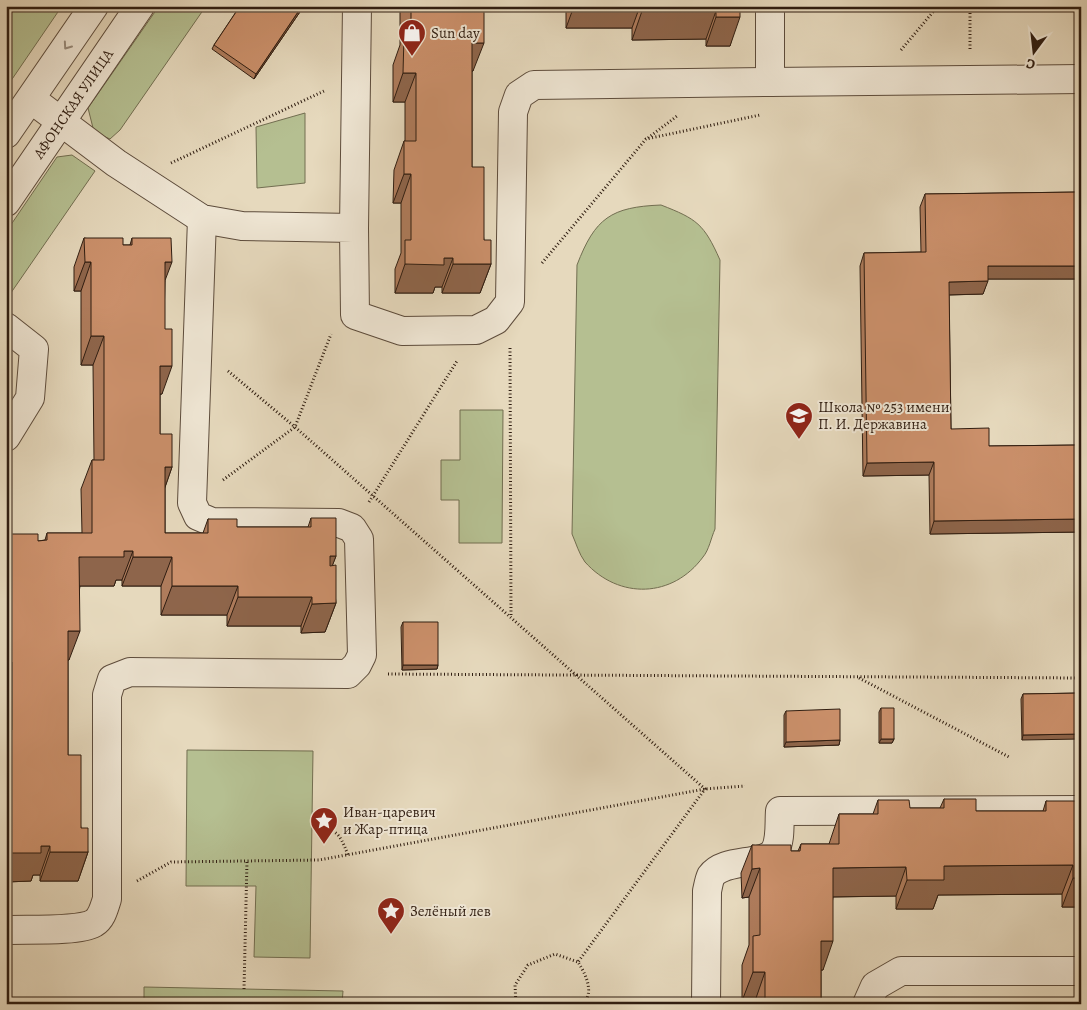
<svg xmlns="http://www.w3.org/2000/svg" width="1087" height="1010" font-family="Alegreya,serif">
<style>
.green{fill:#b5bf91;stroke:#726e51}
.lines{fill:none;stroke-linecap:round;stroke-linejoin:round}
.minor-casing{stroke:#5d4c3c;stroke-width:30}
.path{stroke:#2f1d11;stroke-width:3;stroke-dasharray:1 2.5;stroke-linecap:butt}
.minor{stroke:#efe6d4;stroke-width:28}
.wall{fill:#af7c5c;stroke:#2f1d11}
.shaded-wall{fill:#8e654b;stroke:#2f1d11}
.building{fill:#cb906b;stroke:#2f1d11}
.oneway{stroke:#998c7c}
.labels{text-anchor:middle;stroke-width:4;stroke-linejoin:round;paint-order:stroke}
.poi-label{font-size:15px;fill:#2f1d11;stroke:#efe6d4;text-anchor:start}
.street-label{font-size:15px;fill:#2f1d11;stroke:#efe6d4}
</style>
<rect width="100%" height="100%" fill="#e6d9bd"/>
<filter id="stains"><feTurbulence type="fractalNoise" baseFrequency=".004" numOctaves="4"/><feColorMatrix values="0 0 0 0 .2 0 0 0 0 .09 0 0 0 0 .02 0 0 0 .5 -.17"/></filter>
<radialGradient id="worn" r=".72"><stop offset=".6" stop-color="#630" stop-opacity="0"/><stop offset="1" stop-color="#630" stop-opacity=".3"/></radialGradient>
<path class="green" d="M10,6H62L6,88V12Z
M159,6H206L120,130L110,139L94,132L88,108Z
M305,113V183L257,188L256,127Z
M72,155L95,171L6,300V232L57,157Z
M661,205C697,219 704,224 720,260L715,529C711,538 709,550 703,557C673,598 619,600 585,562C579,554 576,543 572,534L577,265C595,218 611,207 661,205Z
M460,410H503L502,543H459V500H441V460H460Z
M187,750L313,751L310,958L254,957L256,886H186Z
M144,987L343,991L342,1004H144Z"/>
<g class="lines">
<defs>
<g id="minor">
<path d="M770,6V82L1081,79"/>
<path d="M31,99L116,163L202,219L242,226L354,228L355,315L402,331L476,330L496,320L510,302L513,112L519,95L534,85L770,82"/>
<path d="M6,134L94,6"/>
<path id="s1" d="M6,202L140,6"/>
<path d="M354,228L357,6"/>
<path d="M6,327L34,349L30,398L6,437"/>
<path d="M6,930C27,929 78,932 94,923C102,918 104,908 107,899V695L112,679L130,672L348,674L357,665L362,655L359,539L352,528L339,523L212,522L198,516L192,503L202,219"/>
<path d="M706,1004L707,891C708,887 709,880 711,876C724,857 765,867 775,850C781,840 779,823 780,811L1081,810"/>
<path d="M867,1004L875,986L901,971H1081"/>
</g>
</defs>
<use href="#minor" class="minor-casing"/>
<path class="path" d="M970,6V51
M901,50L938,6
M648,138L677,116
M171,163L324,91
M542,263L646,139L760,115
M510,348L511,617
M228,371L295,427L705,789L578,962
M223,480L295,427L331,334
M369,502L457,361
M388,674L1081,678
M859,678L1009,757
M313,823C337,833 338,829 348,855
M137,881L171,862L319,860L705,789L745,786
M244,989L247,861
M516,1004L515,985L528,965L555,954L578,962C585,973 595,992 583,1004"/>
<use href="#minor" class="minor"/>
</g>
<path class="wall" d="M240,6H304L254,79L212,49L214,45Z
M400,6H484L473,71H472V167L484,240L491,264L480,293H442V287H435L433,293H395V269L401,253V203H393L394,170L404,141H405V102H393V65L400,45Z
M566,6H740L730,46H706V39L632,40V28H566Z
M1081,192V279H988L983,294L949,295L951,429L989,446L1081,445V532L930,534L929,475L863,476L860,266L864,253L921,252L920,207L925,194Z
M84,238L123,245H130L132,238L165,281L162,394H160V434L172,467L165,487V533H203L208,519L237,527H308L311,518L336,556L332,566L336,603L325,632L301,633V626H227V615H161V586H122V580H116L114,586H80L69,660H68V755L81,828L88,852L78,881H40V875H33L31,881L6,882V534L38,541L45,540L47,533H82L81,489L92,460H94L93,365H81V291H74V267Z
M403,622L438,665L437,669L402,670L401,627Z
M1081,693L1022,740L1021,699L1023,694Z
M881,708L894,739L892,743H879V712Z
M786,711L840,740L839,745L784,747V715Z
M944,799L976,811H1043L1046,801L1081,809V907H1062V894L938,895L933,909H896V896L833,897L823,970H821V1004H755V1001H742V965L749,945V897L742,898L741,873L752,845L791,851H798L801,844H829L839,814H873L878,800L910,808H940Z"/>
<path class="shaded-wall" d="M302,6H304L254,79L256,74Z
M574,6H640L632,28H566Z
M642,11H716L706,39L632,40Z
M716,17H740L730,46H706Z
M472,43H484L473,71L461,72Z
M403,73H416L405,102H393Z
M404,174H411L401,203H393Z
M444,258H453L442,287H435L433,293H395L405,264Z
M85,262H91L81,291H74Z
M165,262H172L161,291Z
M453,264H491L480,293H442Z
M988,266H1081V279H983Z
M988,281L983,294L944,295L949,282Z
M91,336H104L93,365H81Z
M160,366H172L162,394L150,395Z
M934,462L929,475L863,476L867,463Z
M165,467H172L162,496Z
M1081,519V532L930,534L934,521Z
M124,551H133L122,580H116L114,586H69L79,557Z
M330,556H336L325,585Z
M133,557H172L161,586H122Z
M172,586H238L227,615H161Z
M238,597H312L301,626H227Z
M336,603L325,632L301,633L312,604Z
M68,631H80L69,660H57Z
M6,662H12L6,676Z
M403,665H438L437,669L402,670Z
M1081,734V739L1022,740L1023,735Z
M881,739H894L892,743H879Z
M840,740L839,745L784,747L786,742Z
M41,846H50L40,875H33L31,881L6,882V853Z
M50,852H88L78,881H40Z
M1073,865L1062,894L938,895L933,909H896L907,880L944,866Z
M906,867L896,896L822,897L833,868Z
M760,868L749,897L742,898L752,869Z
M1073,878H1081V907H1062Z
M821,941H833L823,970H811Z
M753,972H765L755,1001H742Z"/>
<path class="building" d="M240,6H302L256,74L214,45Z
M411,6H484V43H472V167H484V240H491V264H453V258H444V265L405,264V240H411V174H404V141H416V73H403L404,36H411Z
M642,6H740V17H716V11H642Z
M1081,192V266H988V281L949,282L951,429L989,428V446L1081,445V519L934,521V462L867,463L864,253L926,252L925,194Z
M84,238H123V245H132V238H171L172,262H165V329H172V366H160V434H172V467H165V533H208V519H237V527H311V518H336V556H330V566L336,565V603L312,604V597H238V586H172V557H133V551H124V557H79L80,631H68V755H81V828H88V852H50V846H41V853H6V829H9L8,763H6V730H12V662H6V534H38V541L47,540V533H92V460H104V336H91V262H85Z
M403,622H438V665H403Z
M1081,693V734L1023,735V694Z
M881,708H894V739H881Z
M840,709V740L786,742V711Z
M944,799H976V811H1046V801H1078V809H1081V878H1073V865L944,866V880H907L906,867L833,868V941H821V1004H765V972H753V936L760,935V868L752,869V845H791V851H800L801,844H839V814H878V800H909L910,808H944Z"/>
<defs><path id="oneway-chevron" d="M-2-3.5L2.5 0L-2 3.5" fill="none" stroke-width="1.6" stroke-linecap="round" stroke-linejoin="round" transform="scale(1.25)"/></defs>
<use class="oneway" href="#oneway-chevron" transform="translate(67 46) rotate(125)"/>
<defs>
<symbol id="shop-pin" viewBox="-11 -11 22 30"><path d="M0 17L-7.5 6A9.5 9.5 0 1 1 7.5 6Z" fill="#8f2418" stroke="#efe6d4"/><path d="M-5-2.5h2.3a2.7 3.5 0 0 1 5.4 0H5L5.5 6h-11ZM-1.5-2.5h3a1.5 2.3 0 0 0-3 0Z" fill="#fff"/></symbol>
<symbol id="school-pin" viewBox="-11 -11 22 30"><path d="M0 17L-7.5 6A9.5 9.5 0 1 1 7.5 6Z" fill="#8f2418" stroke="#efe6d4"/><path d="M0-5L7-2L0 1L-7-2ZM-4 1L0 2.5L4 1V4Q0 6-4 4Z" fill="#fff"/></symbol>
<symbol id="sight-pin" viewBox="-11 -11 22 30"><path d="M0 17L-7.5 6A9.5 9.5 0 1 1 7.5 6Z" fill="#8f2418" stroke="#efe6d4"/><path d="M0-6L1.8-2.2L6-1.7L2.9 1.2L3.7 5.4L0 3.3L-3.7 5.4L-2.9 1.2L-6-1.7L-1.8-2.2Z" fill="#fff"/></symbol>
</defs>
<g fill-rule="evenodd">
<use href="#shop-pin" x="396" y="17" width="32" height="43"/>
<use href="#school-pin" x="783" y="400" width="32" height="43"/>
<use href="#sight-pin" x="308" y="805" width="32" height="43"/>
<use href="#sight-pin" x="375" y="895" width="32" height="43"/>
</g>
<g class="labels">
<g class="poi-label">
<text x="431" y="38">Sun day</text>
<text x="818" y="412">Школа № 253 имени<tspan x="818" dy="17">П. И. Державина</tspan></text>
<text x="343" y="817">Иван-царевич<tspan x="343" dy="17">и Жар-птица</tspan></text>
<text x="410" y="916">Зелёный лев</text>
</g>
<g class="street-label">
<text dy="5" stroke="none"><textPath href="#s1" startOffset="119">АФОНСКАЯ УЛИЦА</textPath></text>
</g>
</g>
<rect width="1087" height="1010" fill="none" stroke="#e6d9bd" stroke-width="25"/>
<rect x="8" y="8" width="1072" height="995" fill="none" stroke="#2f1d11" stroke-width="2.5"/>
<rect x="12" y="12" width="1062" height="985" fill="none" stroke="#2f1d11"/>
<g transform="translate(1034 52) rotate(195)" stroke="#efe6d4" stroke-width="4" paint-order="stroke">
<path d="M0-4L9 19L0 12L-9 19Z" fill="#2f1d11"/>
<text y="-8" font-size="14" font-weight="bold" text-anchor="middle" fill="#2f1d11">С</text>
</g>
<rect width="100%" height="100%" filter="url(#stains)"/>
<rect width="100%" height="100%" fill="url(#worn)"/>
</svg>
